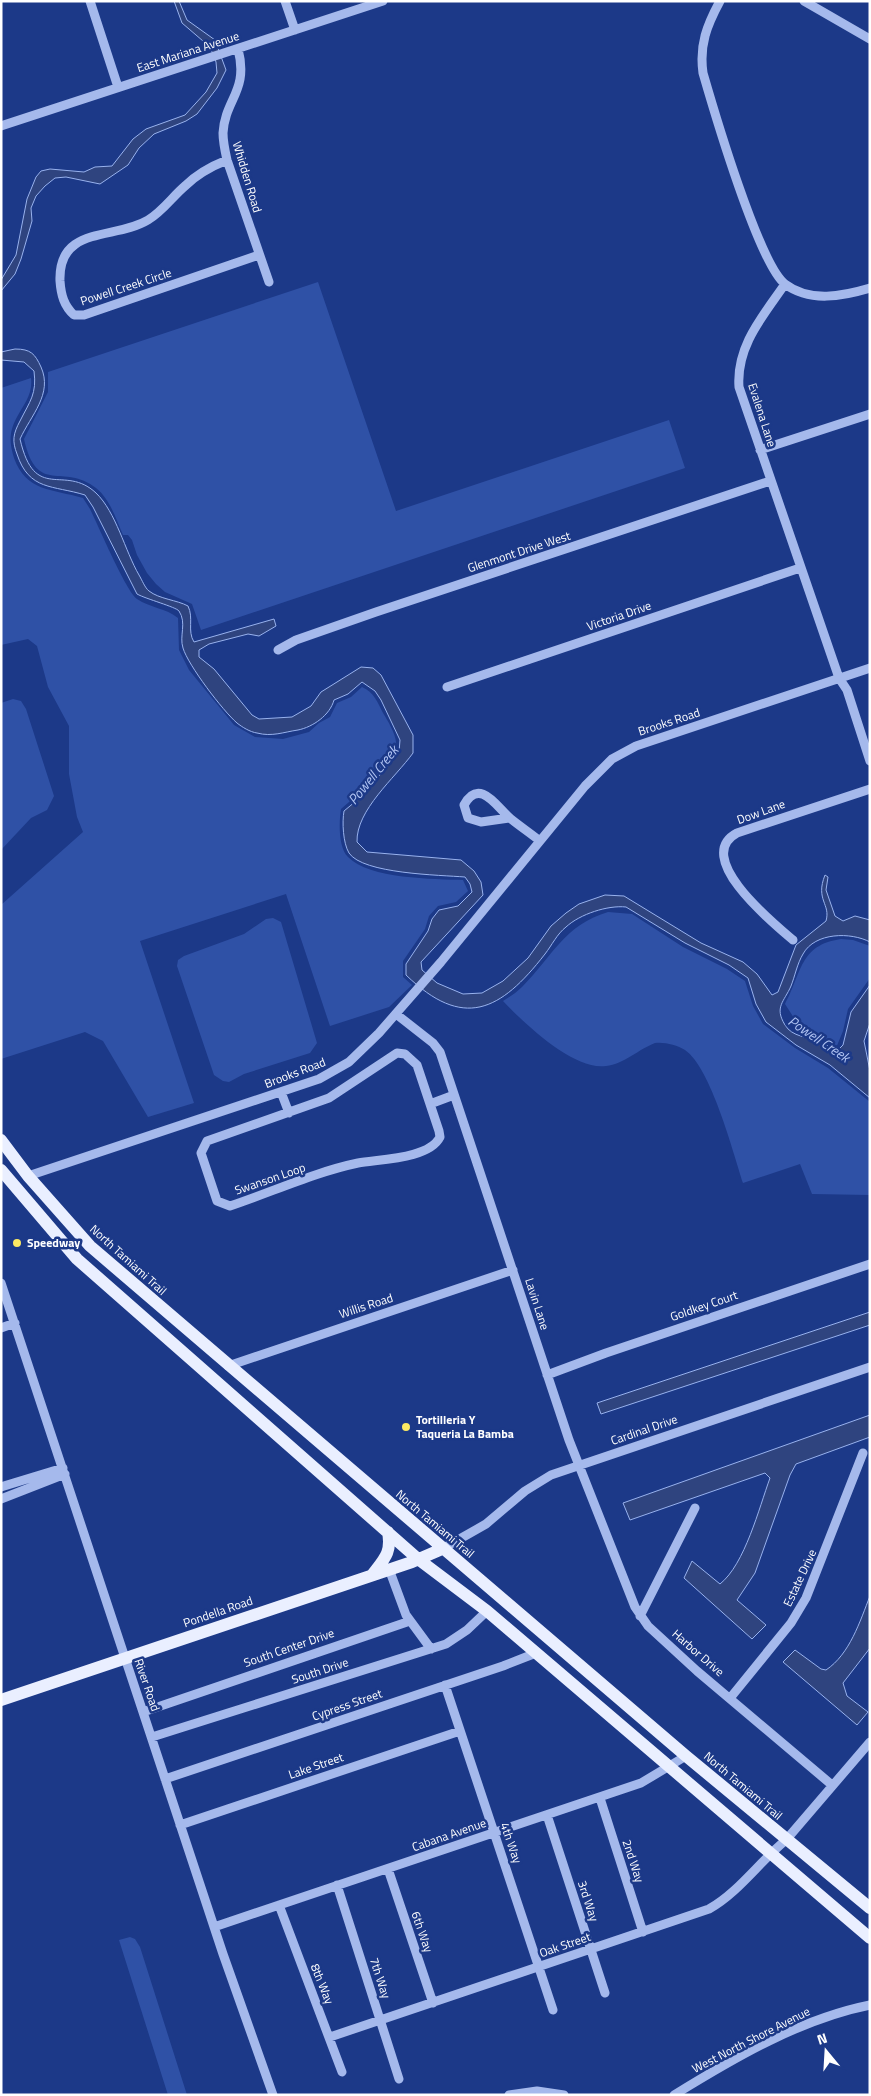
<svg xmlns="http://www.w3.org/2000/svg" width="871" height="2096" font-family="'Titillium Web',sans-serif">
<style>
.green{fill:#2f51a6}
.water{fill:#2f447f;stroke:#98b2ee}
.lines{fill:none;stroke-linecap:round;stroke-linejoin:round}
.minor{stroke:#a5b9ec;stroke-width:9}
.major{stroke:#eaefff;stroke-width:12}
.poi-dot{fill:#fce963;stroke:#1c3988;stroke-width:2}
.labels{text-anchor:middle;stroke-width:5;stroke-linejoin:round;paint-order:stroke}
.street-label{font-size:12px;fill:#fff;stroke:#1c3988}
.poi-label{font-size:12px;font-weight:bold;fill:#fff;stroke:#1c3988;text-anchor:start}
.water-label{font-size:14px;font-style:italic;fill:#b1c4f3;stroke:#1c3988}
</style>
<rect width="100%" height="100%" fill="#1c3988"/>
<path class="green" d="M318,282L396,511L669,420L685,468L201,630L192,604L165,592L156,584L147,573L137,555L132,540L128,535H123C116,519 110,499 96,488C63,462 37,497 24,439L48,392V372Z
M31,378C33,394 24,404 17,417C9,432 9,442 14,458C26,492 53,489 83,498L90,509C98,525 126,591 137,599C150,608 166,608 178,618L179,650L189,670L234,725L255,737L283,739L309,732L319,723L330,717L337,703L351,697L362,687C374,692 378,703 383,713C388,721 395,733 396,742C399,761 355,797 341,809C339,821 338,847 348,857C369,879 434,879 463,880L468,891L456,902L438,906L429,916L425,929L403,961V977L412,985L389,1007L330,1026L286,894L140,941L194,1103L148,1117L103,1041L85,1032L1,1059V905L83,832L77,817L69,774V726L48,687L37,646L28,639L1,645V388Z
M13,699L21,701L26,709L54,796L47,810L31,818L1,850V703Z
M608,912L632,914L683,947L727,969L745,981L753,1006L763,1024L795,1048L828,1068L870,1102V1195L812,1194L800,1164L743,1183C733,1152 711,1068 685,1050C677,1045 665,1042 655,1043C639,1049 624,1064 606,1066C574,1071 524,1023 503,1001C509,997 516,993 522,987C552,957 564,925 608,912Z
M273,918L281,922L317,1043L310,1053L244,1074L229,1082L223,1081L214,1075L177,966L178,960L184,956L244,934L266,919Z
M841,939L853,940L870,946V978L848,1009L843,1031L836,1048L821,1038L803,1032L785,1004C802,973 799,945 841,939Z
M130,1937L135,1939L140,1947L187,2095H168L119,1940Z"/>
<path class="water" d="M174,1H179L187,20L215,40L226,70L217,88L197,114L186,121L154,134L139,148L128,165L100,184L66,177L55,178L45,186L36,196L31,208L32,221L21,259L15,274L1,291V280L16,255L27,199L36,177L41,171L50,169L84,172L95,167L112,166L133,139L146,129L185,115L206,92L217,73L216,62L210,47L182,23Z
M15,349C31,349 35,354 41,367C53,394 31,415 20,439C35,504 64,463 96,493C116,512 125,551 139,575C142,580 145,588 149,591C159,599 177,600 188,606C194,618 187,631 194,642L274,619L276,626L259,636L248,634L209,644L199,650V657L214,669L252,715L259,719L292,717L311,706L321,692L361,667L373,668L381,675L413,735V753C395,778 356,810 357,842L367,852L461,860L474,871L481,882L483,895L421,962L422,970L437,983L463,994L482,993L503,981L528,958L551,926L566,913L579,904L605,895L624,896L701,943L743,962L757,974L772,995L778,992L796,945L826,921C831,904 815,900 825,875L828,877L826,890L835,916L843,921L855,916L870,920V942C851,932 815,932 803,954C797,964 795,976 791,986C784,1002 774,1007 785,1025C792,1037 808,1037 820,1041C825,1044 831,1048 836,1052L843,1045L851,1012L870,985V1023L864,1041L870,1071V1098L830,1065L796,1045L766,1022L756,1004L748,978L729,965L685,943L626,907C608,905 580,914 566,927C557,934 552,945 545,954C500,1012 463,1030 406,975V964L428,931L432,919L439,910L458,906L472,892L470,884L465,877C440,875 363,874 349,853C343,843 342,822 344,811L362,796L399,752L400,740L381,700L375,691L362,682L348,694L334,700C330,715 313,727 298,730C284,732 272,737 257,733C250,732 242,727 237,723C223,711 188,665 183,648C179,636 187,623 179,611C176,607 146,599 137,594L93,507L85,495C53,485 29,491 17,454C12,441 13,434 20,421C30,401 37,394 34,371L24,362L1,360V352Z
M870,1312V1325L601,1414L597,1403Z
M870,1415V1437L796,1464L790,1475L755,1573L737,1600L766,1625L752,1639L684,1578L692,1561L720,1584C745,1564 759,1508 770,1478L765,1473L630,1520L623,1503Z
M870,1596V1648L843,1683L847,1696L868,1712L857,1725L783,1662L795,1650L821,1669L826,1670C850,1654 860,1621 870,1596Z"/>
<g class="lines">
<path class="minor" d="M90,1L118,87
M285,1L295,30
M720,1C707,25 699,45 703,73C714,111 759,264 785,284C810,303 843,296 870,288
M804,1L870,39
M238,49C249,91 225,99 223,133C223,142 225,151 227,160L269,282
M1,126L383,1
M227,160C212,166 197,174 185,186C172,197 163,211 148,220C115,240 58,225 60,281C61,295 64,306 74,315H84L259,255
M785,284C763,316 736,346 739,387L839,678L847,690L870,761
M760,450L870,414
M278,650L296,640L376,612L770,481
M447,687L800,568
M509,818L481,822L468,818L464,805C480,776 498,809 511,819C521,827 530,833 540,841
M793,940C773,923 692,857 737,833L870,789
M396,1014L433,1043L440,1052L569,1440L635,1607L648,1626L697,1671L832,1785
M397,1053L405,1054L417,1065L439,1131L440,1137C429,1159 380,1159 358,1163C315,1172 272,1192 230,1206L217,1201L201,1153L207,1141L329,1098Z
M281,1092L289,1113
M430,1104L454,1095
M28,1176L319,1079L349,1062L379,1033L441,962L585,786L612,759L636,746L870,668
M1,1283L223,1954L273,2095
M1,1328L15,1323
M228,1366L513,1270
M547,1375L606,1353L870,1264
M1,1487L63,1468
M1,1499L65,1474
M442,1549L486,1524L525,1491L551,1475L870,1367
M389,1569L406,1615L431,1649
M640,1616L695,1508
M445,1685L553,2010
M731,1697L791,1623L806,1598L863,1453
M143,1712L410,1621
M152,1737L446,1644L467,1630L487,1611
M165,1779L503,1666L536,1653
M600,1798L643,1932
M547,1815L605,1993
M180,1825L460,1731
M388,1869L433,2003
M337,1885L399,2079
M279,1905L342,2072
M214,1927L641,1783L686,1756
M330,2037L709,1909C739,1892 759,1862 786,1840L870,1742
M509,2095L537,2091L564,2095
M674,2095C734,2058 800,2019 870,2005"/>
<path class="major" d="M1,1140L28,1176L90,1246L686,1756L870,1908
M1,1170L77,1259L193,1361L418,1559L487,1611L870,1938
M372,1575C384,1559 392,1553 388,1532
M1,1700L412,1562L442,1549"/>
</g>
<g class="poi-dot">
<circle cx="17" cy="1243" r="5"/>
<circle cx="406" cy="1427" r="5"/>
</g>
<g class="labels">
<g class="street-label">
<text transform="translate(188 52) rotate(-18)" y="4">East Mariana Avenue</text>
<text transform="translate(247 177) rotate(73)" y="4">Whidden Road</text>
<text transform="translate(126 287) rotate(-18)" y="4">Powell Creek Circle</text>
<text transform="translate(762 415) rotate(72)" y="4">Evalena Lane</text>
<text transform="translate(519 552) rotate(-18)" y="4">Glenmont Drive West</text>
<text transform="translate(619 616) rotate(-19)" y="4">Victoria Drive</text>
<text transform="translate(669 722) rotate(-18)" y="4">Brooks Road</text>
<text transform="translate(761 812) rotate(-20)" y="4">Dow Lane</text>
<text transform="translate(295 1073) rotate(-21)" y="4">Brooks Road</text>
<text transform="translate(270 1179) rotate(-19)" y="4">Swanson Loop</text>
<text transform="translate(128 1260) rotate(42)" y="4">North Tamiami Trail</text>
<text transform="translate(537 1304) rotate(72)" y="4">Lavin Lane</text>
<text transform="translate(366 1306) rotate(-18)" y="4">Willis Road</text>
<text transform="translate(704 1306) rotate(-19)" y="4">Goldkey Court</text>
<text transform="translate(644 1430) rotate(-19)" y="4">Cardinal Drive</text>
<text transform="translate(435 1524) rotate(40)" y="4">North Tamiami Trail</text>
<text transform="translate(800 1578) rotate(-65)" y="4">Estate Drive</text>
<text transform="translate(218 1612) rotate(-19)" y="4">Pondella Road</text>
<text transform="translate(289 1648) rotate(-19)" y="4">South Center Drive</text>
<text transform="translate(698 1653) rotate(41)" y="4">Harbor Drive</text>
<text transform="translate(320 1671) rotate(-18)" y="4">South Drive</text>
<text transform="translate(147 1685) rotate(71)" y="4">River Road</text>
<text transform="translate(347 1705) rotate(-19)" y="4">Cypress Street</text>
<text transform="translate(316 1766) rotate(-19)" y="4">Lake Street</text>
<text transform="translate(743 1786) rotate(40)" y="4">North Tamiami Trail</text>
<text transform="translate(449 1835) rotate(-19)" y="4">Cabana Avenue</text>
<text transform="translate(511 1843) rotate(71)" y="4">4th Way</text>
<text transform="translate(633 1861) rotate(72)" y="4">2nd Way</text>
<text transform="translate(588 1901) rotate(72)" y="4">3rd Way</text>
<text transform="translate(422 1932) rotate(71)" y="4">6th Way</text>
<text transform="translate(565 1945) rotate(-19)" y="4">Oak Street</text>
<text transform="translate(380 1978) rotate(72)" y="4">7th Way</text>
<text transform="translate(322 1984) rotate(68)" y="4">8th Way</text>
<text transform="translate(751 2040) rotate(-27)" y="4">West North Shore Avenue</text>
</g>
<g class="poi-label">
<text x="27" y="1247">Speedway</text>
<text x="416" y="1424">Tortilleria Y<tspan x="416" dy="14">Taqueria La Bamba</tspan></text>
</g>
<g class="water-label">
<text transform="translate(373 775) rotate(-51)" y="5">Powell Creek</text>
<text transform="translate(819 1039) rotate(34)" y="5">Powell Creek</text>
</g>
</g>
<rect width="871" height="2096" fill="none" stroke="#ffffff" stroke-width="5"/>
<g transform="translate(826 2051) rotate(342)" stroke="#1c3988" stroke-width="4" paint-order="stroke">
<path d="M0-4L9 19L0 12L-9 19Z" fill="#ffffff"/>
<text y="-8" font-size="14" font-weight="bold" text-anchor="middle" fill="#ffffff">N</text>
</g>
</svg>
